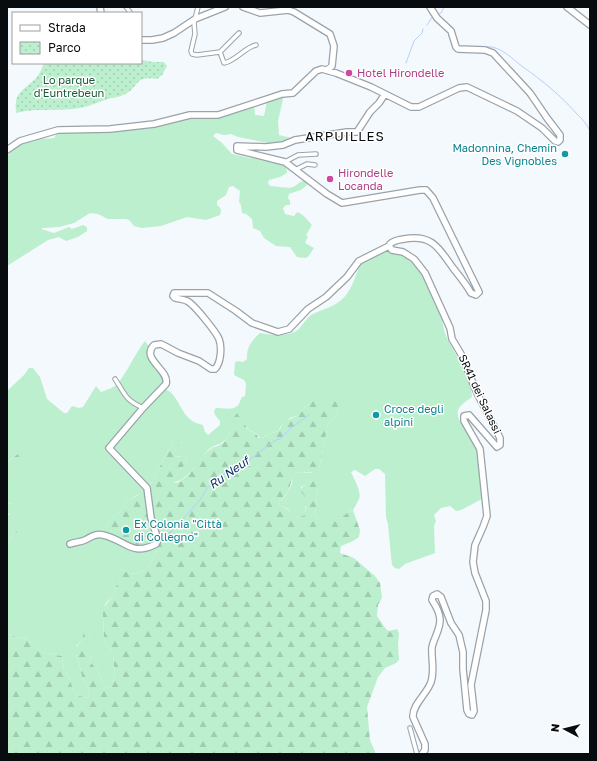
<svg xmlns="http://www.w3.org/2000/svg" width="597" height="761" font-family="'Golos Text',sans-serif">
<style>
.green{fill:#bcefcd}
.forest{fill:url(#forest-firs)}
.park{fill:url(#park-dots)}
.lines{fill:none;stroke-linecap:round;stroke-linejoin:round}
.stream{stroke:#b6cff8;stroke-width:1}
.street-casing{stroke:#9aa3a9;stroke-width:5.5}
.secondary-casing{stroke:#9aa3a9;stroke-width:8}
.street{stroke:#fff;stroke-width:3.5}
.secondary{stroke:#fff;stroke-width:5.5}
.hotel-dot{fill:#d1479c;stroke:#fff;stroke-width:1.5}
.culture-dot{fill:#0f9aa8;stroke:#fff;stroke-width:1.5}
.labels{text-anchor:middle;stroke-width:3;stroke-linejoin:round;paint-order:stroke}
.hotel-label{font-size:11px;fill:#b23c85;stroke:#fff;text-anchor:start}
.park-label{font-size:11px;fill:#1b5a38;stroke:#fff}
.culture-label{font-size:11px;fill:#0d838f;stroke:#fff;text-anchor:start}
.street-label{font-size:11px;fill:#090c0e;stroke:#fff}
.water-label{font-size:12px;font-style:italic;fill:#0b316a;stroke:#fff}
.quarter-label{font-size:13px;letter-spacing:1px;fill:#090c0e;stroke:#fff}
</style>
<defs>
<pattern id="forest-firs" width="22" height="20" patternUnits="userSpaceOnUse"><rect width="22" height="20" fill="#bcefcd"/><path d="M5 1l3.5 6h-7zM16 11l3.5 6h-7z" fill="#a0ccaf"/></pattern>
<pattern id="park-dots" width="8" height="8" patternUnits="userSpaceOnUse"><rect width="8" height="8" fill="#bcefcd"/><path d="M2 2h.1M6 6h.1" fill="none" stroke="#a0ccaf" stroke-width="1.8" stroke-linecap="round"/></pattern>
</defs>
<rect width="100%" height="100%" fill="#f4f9fe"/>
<path class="green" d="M284,95L278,121L279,135L295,139L284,142L273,144L238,137L231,134L224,135L216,133L213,136L222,143L232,154L250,158L258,157L286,165L287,173L280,177L269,180L268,183L270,186C275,186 290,189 293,187C300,184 300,179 308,182C306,190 296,191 289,194L288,198L290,201V205H286L283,208L285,214L294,216L297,212C304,214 307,220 312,225L306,235L308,237L305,243L314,248L308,257L305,258L297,257L290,247L276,246L264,238L260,231L253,228L252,219L246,214L242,213L241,205L239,202L240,191L233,186L229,187L226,195L217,201V205C221,208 222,210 220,215L206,220L187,217L161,226L142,228L134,226L129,220L126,219H108L98,214L90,213L74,223L59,227L43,228L41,229L54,233L69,227L72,229L83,225L87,227V231L78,237L66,241L59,237L48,240L7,266V157C13,147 26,140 37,139C43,138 48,139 54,138L56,135V132L89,131L193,116L205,117L254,104L255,115L264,116L267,101Z
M385,249C392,251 402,252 408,256C422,267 436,298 441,315C443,322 443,329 446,336C455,356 472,374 472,397C468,400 460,405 458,410C455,421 471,436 476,446C482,460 481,483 482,499L461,510L456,511L450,506L441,508L434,515L436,521L434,526L435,553L405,564L399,569L395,568L392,565L391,556L388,524L386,517L385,474L379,469H375L365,476L355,470L351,472C354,479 362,492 359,499C357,503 355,507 353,510L349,511L340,519L321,518L317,519L315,516L318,487L311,481L301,487L303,493L307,500V504L305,507V515C293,522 293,513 286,508C284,507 281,506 279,505L280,501L286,495L292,484L293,476L296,473L300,472L312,473L319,469L328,424L336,415L338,407L323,401L310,402L309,404L305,407L299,415L290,418L280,427L279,431L268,434L261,439L257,434L249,430L243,420L230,429C227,447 215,442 207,451C200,460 186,482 174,482C174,471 187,468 187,458L180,456L174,457V453L178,446L173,441L149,488L127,501L121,511L112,518L108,524L98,530L97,534L157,546C158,550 156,551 155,555C148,574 134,579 117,567L109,574L117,584L113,596L105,604L103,616L104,639L107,646L113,652V656L115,675L112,686L109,688L105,687L100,675L91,662L90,654V637L88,630L82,641L76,646V655L79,662L82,677L89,690L88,698L80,696L74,692L69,677L64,670L62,656L46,653L39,650L27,639L12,636L7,633V545L15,532L22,536L11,527L7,526V515H9L12,503L7,504V473L9,472L18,454L7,462V391L24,375L29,368H33L40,377L47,399L64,413H67L72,406L79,408L83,407L96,386L101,392C106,390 114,388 118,383C128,371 134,355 145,341L166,372L169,379L167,390C177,394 181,413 191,420C195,423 199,424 203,425L205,432L208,435L220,425V421L215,415L214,411L216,408C223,408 235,411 239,404C240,402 240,400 242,397L245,396L246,384L244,380L234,375L235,362L239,361L243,362L247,359C246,348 252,340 260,333C271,335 290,337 299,329C303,324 306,319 311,315C318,311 326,309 334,305C351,296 354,279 361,262Z"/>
<path class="forest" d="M318,396L322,397L323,401L326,402L334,399L338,403V407L336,415L328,424L319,469L316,473C311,473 305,471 299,472C292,473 291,487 287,493C285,496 282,498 280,501L279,505C281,506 284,507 285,508C293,512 293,522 305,515C305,504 310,500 300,491C302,486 309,481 315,480L318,483V487L315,516L317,519L325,517L340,519L349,511L353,510L360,530L359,537L353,541L341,546L340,553L354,558L375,576L380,583L382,598L378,605L377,616L386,629L389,631L397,629L399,633L398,645L399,660L396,663L385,668L378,677L367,707L370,740L376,754H7V633L12,636L27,639L39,650L46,653L62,656L64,670L69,677L74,692L80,696L88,698L89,690L82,677L79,662L74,649L82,641L84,630H88L90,637V654L91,662L100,675L105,687L109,688L112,686L115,675L113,656V652L107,646L104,639L103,616V608L113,596L117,584L109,574L113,568L117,567C134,579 148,574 155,555C156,551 158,550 157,546L142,551L135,550L97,534L98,530L108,524L112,518L121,511L127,501L138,495L145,488H149L174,439L178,438L179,445L174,453V457L184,456L187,458C187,468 174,471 174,482L176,483C191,478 198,459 209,450C214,446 221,446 225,441C233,431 228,419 240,411L241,412C244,419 244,425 249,430C254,434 255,431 259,438H263L268,434L279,431C286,417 287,422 298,415C302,412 304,407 309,404L308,399L311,397Z
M18,454L22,455C20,464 14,469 7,473V462Z
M12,503L16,504L17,508L7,515V504Z
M7,526H18L27,536H22L15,532L7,545Z"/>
<path class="park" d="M141,59L142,60L153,62H164L167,66L162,75L157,79C133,75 139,89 123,95C119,97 115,97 111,98C98,102 86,108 72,109C54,111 34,108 16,113V112C14,93 22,91 34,80C39,76 42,68 44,63H141Z"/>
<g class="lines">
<path class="stream" d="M438,15L441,13L444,7
M427,25L433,16
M486,47C500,45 512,59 523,67C543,81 560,95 577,114C582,119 587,124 590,131
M406,63L414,41L422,33L423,29
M161,539L171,532L181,521L200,500L207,488L227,472L252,458L274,441L281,438L291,428L309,415"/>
<defs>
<path id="street" d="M126,7L130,12
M198,7L194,23L195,34L191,51L192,54L197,55L220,52L224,63C236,61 244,48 256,45
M220,52L239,33
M285,162L298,155L316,154
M295,170L307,164L315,165
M115,379C126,395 124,399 143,408
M410,728L417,754"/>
<path id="secondary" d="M100,7L101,13
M243,7L260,13L288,10L294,12L330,34L334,46L332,66L327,70
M567,7L590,25
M141,40H152L163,38L174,33L195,19L225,7
M385,94L379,103L370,112L357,132H347L295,140L283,145L266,147L237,146V150L285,162L327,194L342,203L420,190H426L433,198L479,292L476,295L471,293C466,284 460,277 453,268C439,248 432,234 404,239C399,240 394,240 390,244L389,246L392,250L403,252L414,259L425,273L450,328L452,339L461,354L477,393L500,438V445L497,447L469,415L464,416V421L480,449L487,516L483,527L475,545L473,562L475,573L486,601V610L471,685L474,711L472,715L469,714L467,710L463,669V652L459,635L451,623L441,597L437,594L433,596L432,600C436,606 440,613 440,620C440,630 434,638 432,647C431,659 435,670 431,682C427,694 412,705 413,717L425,744V750L422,754
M7,150L20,141L58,130L110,129L154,124L190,115H218L267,99L282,94L293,93L316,71L322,69L336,73L371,87L411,107H419L459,88L467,87L517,111L542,128L555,141L558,142L560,140V135L547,118L530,93L493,53L485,50L458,49L456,47L451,31L437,18L430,7
M70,544C75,542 81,542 85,540C91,537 96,533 103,535C126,540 131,557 156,544L158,540L151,518L147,488L109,448L143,408L166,384C170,370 140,359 154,345L161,344L165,346L178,353L199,361L211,369H215C221,363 222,347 219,339C216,332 194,304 187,301C183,299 178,299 175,298L173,296L174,293H208L236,311L252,323L278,332L289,329L308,309L326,297L347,277L359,261L389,246"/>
</defs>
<use href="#street" class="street-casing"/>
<use href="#secondary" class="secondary-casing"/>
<use href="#street" class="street"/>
<use href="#secondary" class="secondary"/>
</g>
<g class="hotel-dot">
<circle cx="349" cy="73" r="4"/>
<circle cx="330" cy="179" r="4"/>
</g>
<g class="culture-dot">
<circle cx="565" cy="154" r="4"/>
<circle cx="376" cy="415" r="4"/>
<circle cx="126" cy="530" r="4"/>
</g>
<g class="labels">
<g class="hotel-label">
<text x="357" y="77">Hotel Hirondelle</text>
<text x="338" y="177">Hirondelle<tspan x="338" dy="13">Locanda</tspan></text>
</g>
<g class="park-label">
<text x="69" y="84">Lo parque<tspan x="69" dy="13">d'Euntrebeun</tspan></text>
</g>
<g class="culture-label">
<text x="557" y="152" text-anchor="end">Madonnina, Chemin<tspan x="557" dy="13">Des Vignobles</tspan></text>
<text x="384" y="413">Croce degli<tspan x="384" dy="13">alpini</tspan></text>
<text x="134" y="528">Ex Colonia "Città<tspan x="134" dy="13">di Collegno"</tspan></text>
</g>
<g class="street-label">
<text transform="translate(480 394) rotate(65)" y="4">SR41 dei Salassi</text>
</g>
<g class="water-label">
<text transform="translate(229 473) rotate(-35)" y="4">Ru Neuf</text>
</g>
<g class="quarter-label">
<text x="345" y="141">ARPUILLES</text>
</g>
</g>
<rect width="597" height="761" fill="none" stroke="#090c0e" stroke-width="16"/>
<rect x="12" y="12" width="130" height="52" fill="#ffffff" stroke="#9d9e9f"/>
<rect x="20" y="25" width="20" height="6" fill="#ffffff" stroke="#9d9e9f"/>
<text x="48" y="32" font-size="12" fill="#090c0e">Strada</text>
<rect x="20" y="42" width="20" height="12" fill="url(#park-dots)" stroke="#9d9e9f"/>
<text x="48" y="52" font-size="12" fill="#090c0e">Parco</text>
<g transform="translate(565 729) rotate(277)" stroke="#ffffff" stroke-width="3" paint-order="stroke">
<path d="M0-3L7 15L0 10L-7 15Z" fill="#090c0e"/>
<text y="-6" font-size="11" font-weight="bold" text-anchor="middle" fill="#090c0e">N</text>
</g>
</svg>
